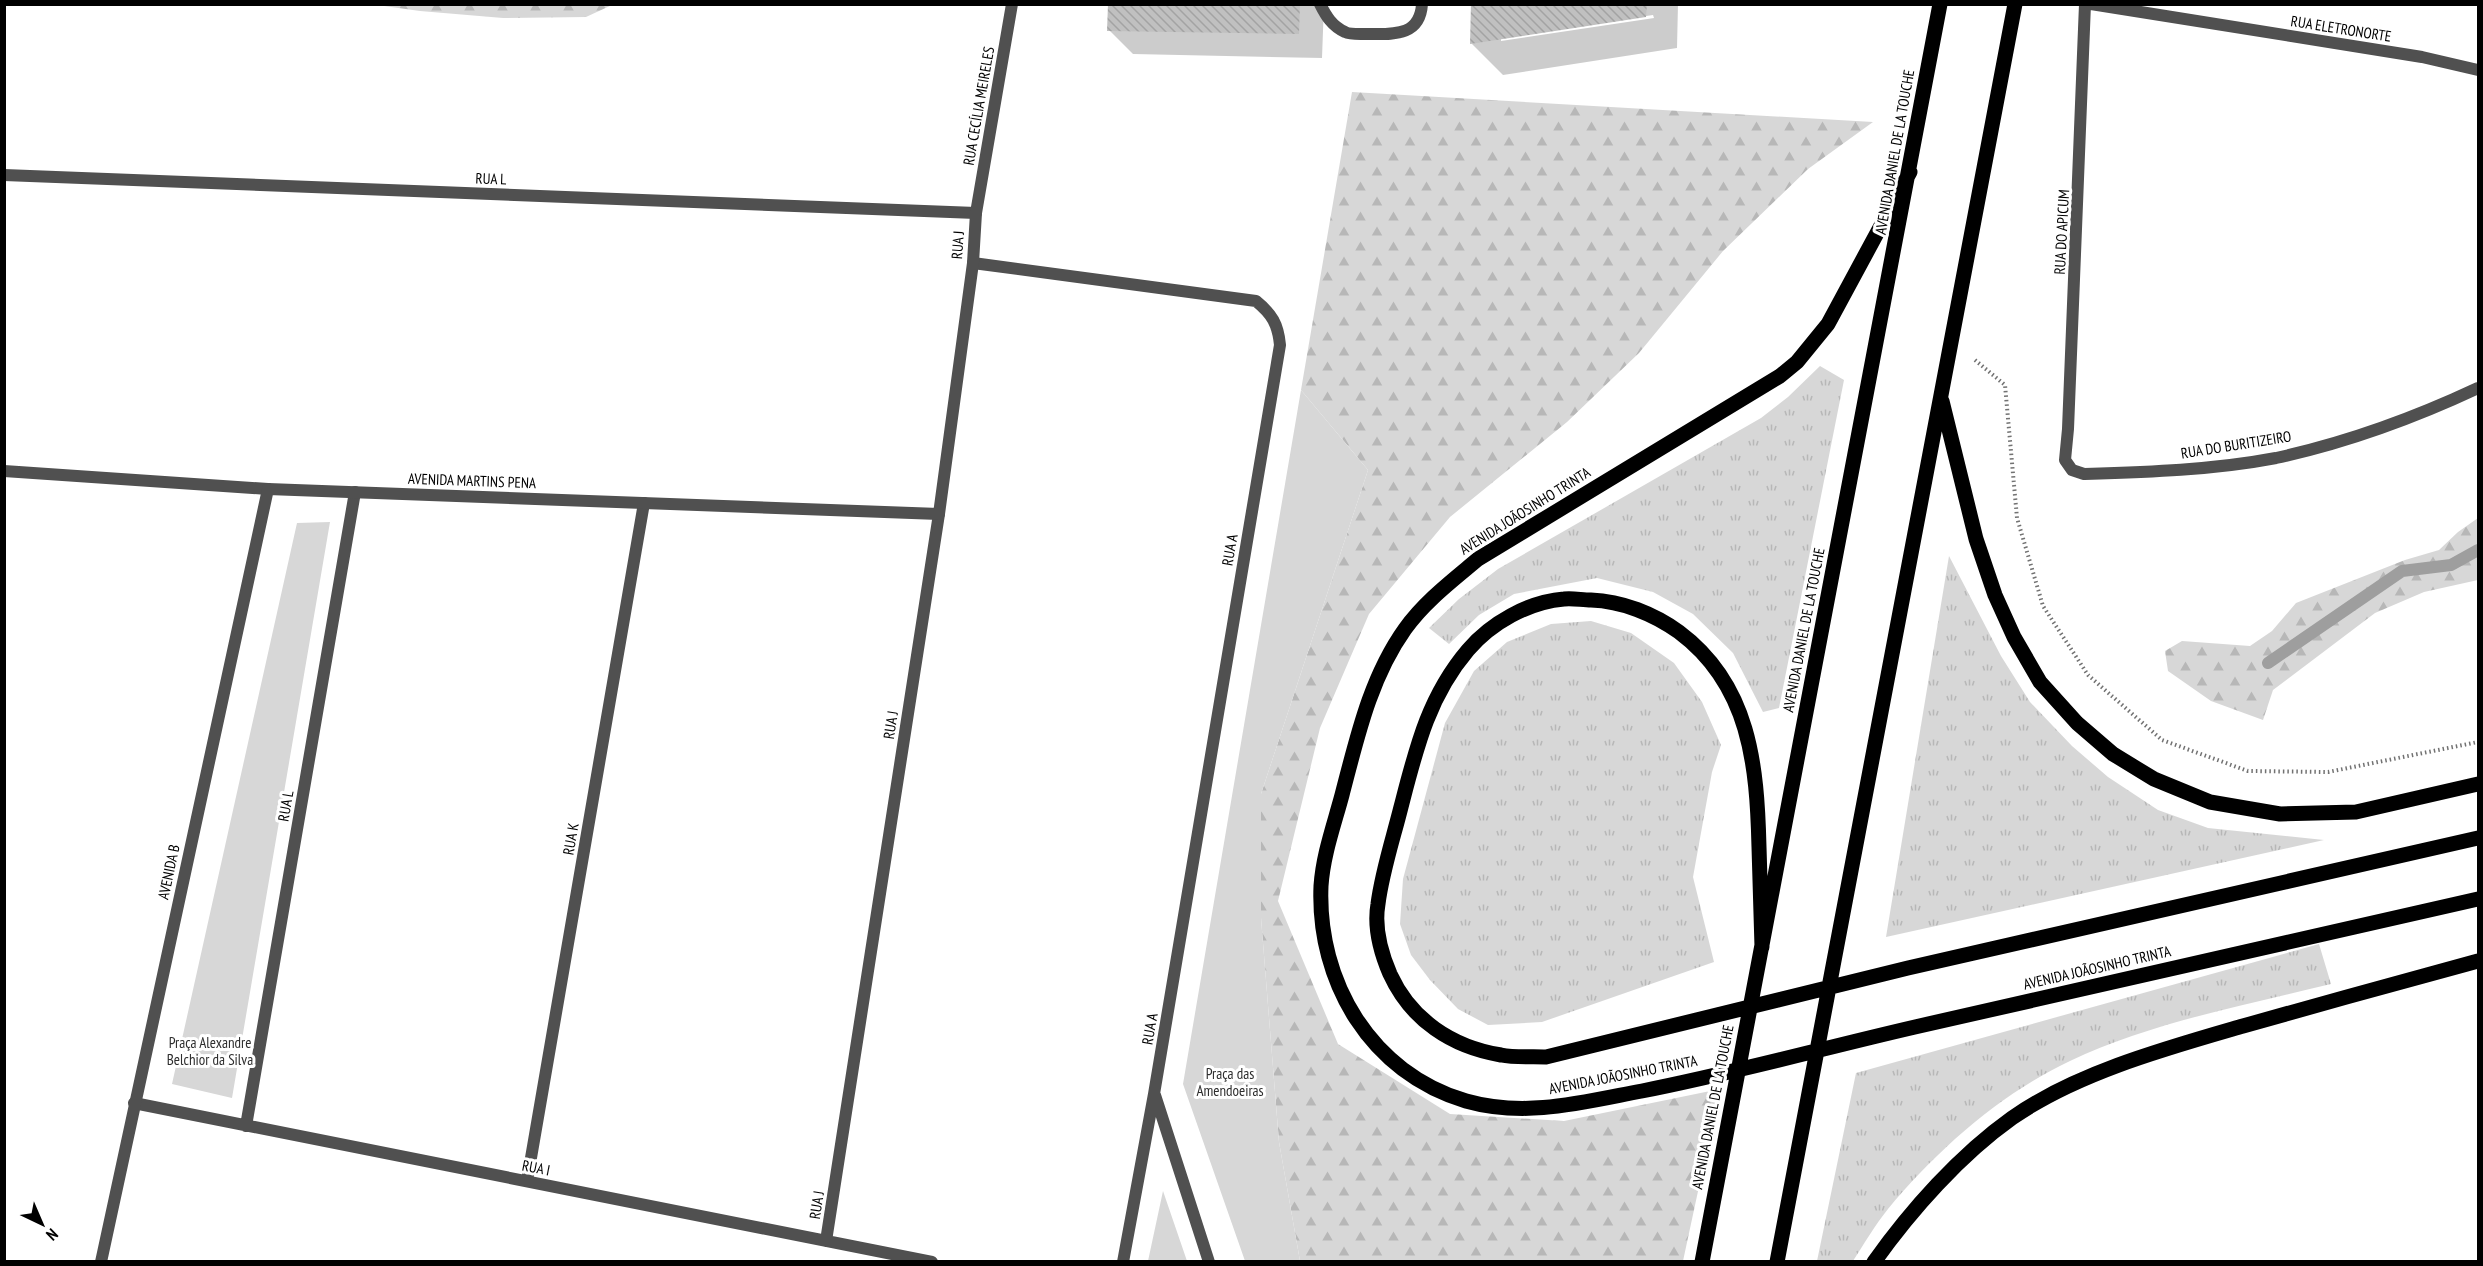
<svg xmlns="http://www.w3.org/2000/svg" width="2483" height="1266" font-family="'PT Sans Narrow',sans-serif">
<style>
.grass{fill:url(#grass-tufts)}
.forest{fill:url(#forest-firs)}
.park{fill:#d7d7d7}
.shadow{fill:#0003;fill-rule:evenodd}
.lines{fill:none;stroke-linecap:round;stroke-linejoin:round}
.stream{stroke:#9e9e9e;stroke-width:12}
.building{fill:url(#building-back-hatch)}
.path{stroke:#727272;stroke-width:4;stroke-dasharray:1.5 3;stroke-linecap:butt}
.service{stroke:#505050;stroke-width:12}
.minor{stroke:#505050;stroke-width:12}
.tertiary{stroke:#505050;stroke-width:12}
.primary{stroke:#000;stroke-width:15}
.labels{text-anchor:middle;stroke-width:6;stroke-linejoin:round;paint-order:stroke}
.street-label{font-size:15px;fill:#000;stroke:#fff}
.park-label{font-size:15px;fill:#2e2e2e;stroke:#fff}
</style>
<defs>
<pattern id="grass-tufts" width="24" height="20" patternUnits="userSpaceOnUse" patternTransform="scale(1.5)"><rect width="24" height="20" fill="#d7d7d7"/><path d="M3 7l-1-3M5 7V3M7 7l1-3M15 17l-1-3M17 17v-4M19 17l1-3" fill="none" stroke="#b7b7b7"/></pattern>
<pattern id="forest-firs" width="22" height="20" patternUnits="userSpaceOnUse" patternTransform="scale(1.5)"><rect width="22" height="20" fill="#d7d7d7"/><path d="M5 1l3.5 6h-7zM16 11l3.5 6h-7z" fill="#b7b7b7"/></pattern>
<pattern id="building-back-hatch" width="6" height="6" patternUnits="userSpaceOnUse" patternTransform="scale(1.5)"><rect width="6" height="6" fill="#c0c0c0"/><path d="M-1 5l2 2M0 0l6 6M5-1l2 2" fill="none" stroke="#a3a3a3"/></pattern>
</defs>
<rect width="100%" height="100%" fill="#fff"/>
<path class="grass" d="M1820,366L1844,380L1779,708L1763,712L1733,653L1693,614L1653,592L1597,578L1514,594L1479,615L1449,644L1429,628L1459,599L1498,569L1761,418L1788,397Z
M1949,556L2001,656L2030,702L2072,746L2108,777L2158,810L2208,828L2324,840L1886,937Z
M1591,621L1631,633L1674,663L1702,702L1721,745L1712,772L1693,877L1714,962L1542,1022L1488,1025L1458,1009L1430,980L1411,955L1400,924L1403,879L1445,723L1474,671L1507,642L1551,624Z
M2319,944L2331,984C2245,1005 2150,1023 2070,1061C2000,1094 1937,1150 1888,1209C1875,1225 1864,1244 1853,1261H1817L1856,1073Z"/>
<path class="forest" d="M377,5L612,4V5L586,17L503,18L420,11Z
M1352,92L1873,122L1808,169L1723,251L1639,353L1567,422L1450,517L1369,614L1320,728L1278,901L1338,1044L1450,1114L1564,1121L1720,1089L1683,1261H1300L1279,1142L1261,918V794L1368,470L1301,390Z
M2478,518V580L2424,592L2375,613L2273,690L2263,720L2211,701L2168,671L2165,651L2182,641L2250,646L2272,631L2296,603L2405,560L2439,550L2458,532Z"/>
<path class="park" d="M1301,390L1368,470L1261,794V918L1279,1142L1300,1261H1245L1183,1084Z
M330,522L232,1098L172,1084L297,523Z
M1163,1191L1187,1261H1148Z"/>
<path class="shadow" d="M1109,4H1324L1322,58L1133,54L1109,30Z
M1472,4H1678L1677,48L1503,75L1471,43ZM1653,15L1654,18L1501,41V38Z"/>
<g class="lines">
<path class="stream" d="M2268,663L2402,571L2451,565L2478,550"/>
</g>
<path class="building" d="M1108,4H1300L1299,34L1107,31Z
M1471,4H1647L1646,17L1470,44Z"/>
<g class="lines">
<path class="path" d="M1975,360L2005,385L2017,518L2043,606L2088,675L2162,740L2248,771L2328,772L2478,742"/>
<path class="service" d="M1320,4C1326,16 1332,26 1345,32C1351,35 1361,34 1368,34C1392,34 1420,37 1422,4"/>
<path class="minor" d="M2085,4L2068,429L2065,460L2072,470L2084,474C2148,472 2213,470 2276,458C2345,443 2414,418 2478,388
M2091,4L2422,57L2478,70
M4,175L976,213
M973,263L1256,301C1272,314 1278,324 1280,345L1154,1094L1123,1262
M4,471L268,489
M1155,1095L1209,1262
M134,1103L932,1262
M246,1126L355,492
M527,1181L644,503
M826,1241L939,514"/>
<path class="tertiary" d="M101,1262L268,489L939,514L973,263L976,213L1012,4"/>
<path class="primary" d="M1910,172L1828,324L1797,362L1780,376L1478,559C1453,580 1424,602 1405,629C1370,678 1357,738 1342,795C1334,825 1323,855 1321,886C1317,982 1371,1073 1466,1101C1526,1118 1584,1102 1642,1091C1734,1073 1824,1048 1915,1027C2103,984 2291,942 2478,899
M1942,401L1976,539L1995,595L2014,637L2040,682L2077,723L2113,754L2154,779L2210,802L2280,814L2356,812L2478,784
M1762,947C1761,913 1760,880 1759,847C1757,765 1750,685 1679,632C1654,614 1622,601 1591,600C1582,600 1573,598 1564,599C1528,602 1491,623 1468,650C1428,697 1416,749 1401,807C1393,839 1382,872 1378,904C1374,927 1381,953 1390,974C1411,1020 1452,1047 1501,1055C1516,1058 1531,1056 1546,1057L1908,968L2478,838
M1702,1262L1940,4
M1777,1262L2015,4
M1874,1262C1911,1210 1960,1155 2012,1118C2076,1073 2167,1048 2243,1026C2321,1004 2400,982 2478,961"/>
</g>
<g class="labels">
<g class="street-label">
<text transform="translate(2341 29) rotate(9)" y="5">RUA ELETRONORTE</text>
<text transform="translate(979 106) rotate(-80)" y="5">RUA CECÍLIA MEIRELES</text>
<text transform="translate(1895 152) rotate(-80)" y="5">AVENIDA DANIEL DE LA TOUCHE</text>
<text transform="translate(491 179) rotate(2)" y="5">RUA L</text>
<text transform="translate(2062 232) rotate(-87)" y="5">RUA DO APICUM</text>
<text transform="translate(958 245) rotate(-86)" y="5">RUA J</text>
<text transform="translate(2236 445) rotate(-9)" y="5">RUA DO BURITIZEIRO</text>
<text transform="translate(472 481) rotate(2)" y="5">AVENIDA MARTINS PENA</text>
<text transform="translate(1525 511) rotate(-32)" y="5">AVENIDA JOÃOSINHO TRINTA</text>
<text transform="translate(1230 550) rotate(-80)" y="5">RUA A</text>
<text transform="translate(1804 630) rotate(-79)" y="5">AVENIDA DANIEL DE LA TOUCHE</text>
<text transform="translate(891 725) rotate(-81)" y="5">RUA J</text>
<text transform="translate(286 806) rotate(-80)" y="5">RUA L</text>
<text transform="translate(571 839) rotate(-80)" y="5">RUA K</text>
<text transform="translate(169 872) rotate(-78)" y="5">AVENIDA B</text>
<text transform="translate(2097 968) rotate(-13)" y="5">AVENIDA JOÃOSINHO TRINTA</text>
<text transform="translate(1150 1029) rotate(-80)" y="5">RUA A</text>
<text transform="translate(1623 1075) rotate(-11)" y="5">AVENIDA JOÃOSINHO TRINTA</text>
<text transform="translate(1713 1107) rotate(-79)" y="5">AVENIDA DANIEL DE LA TOUCHE</text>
<text transform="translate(536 1168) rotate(11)" y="5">RUA I</text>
<text transform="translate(817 1205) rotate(-81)" y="5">RUA J</text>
</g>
<g class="park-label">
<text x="210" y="1048">Praça Alexandre<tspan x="210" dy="17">Belchior da Silva</tspan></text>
<text x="1230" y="1079">Praça das<tspan x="1230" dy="17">Amendoeiras</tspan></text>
</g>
</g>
<rect width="2483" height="1266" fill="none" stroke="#000000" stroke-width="12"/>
<g transform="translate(42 1224) rotate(136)" stroke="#ffffff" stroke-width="4.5" paint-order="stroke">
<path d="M0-4.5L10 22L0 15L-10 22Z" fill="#000000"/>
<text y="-9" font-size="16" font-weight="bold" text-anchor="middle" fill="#000000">N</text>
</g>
</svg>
